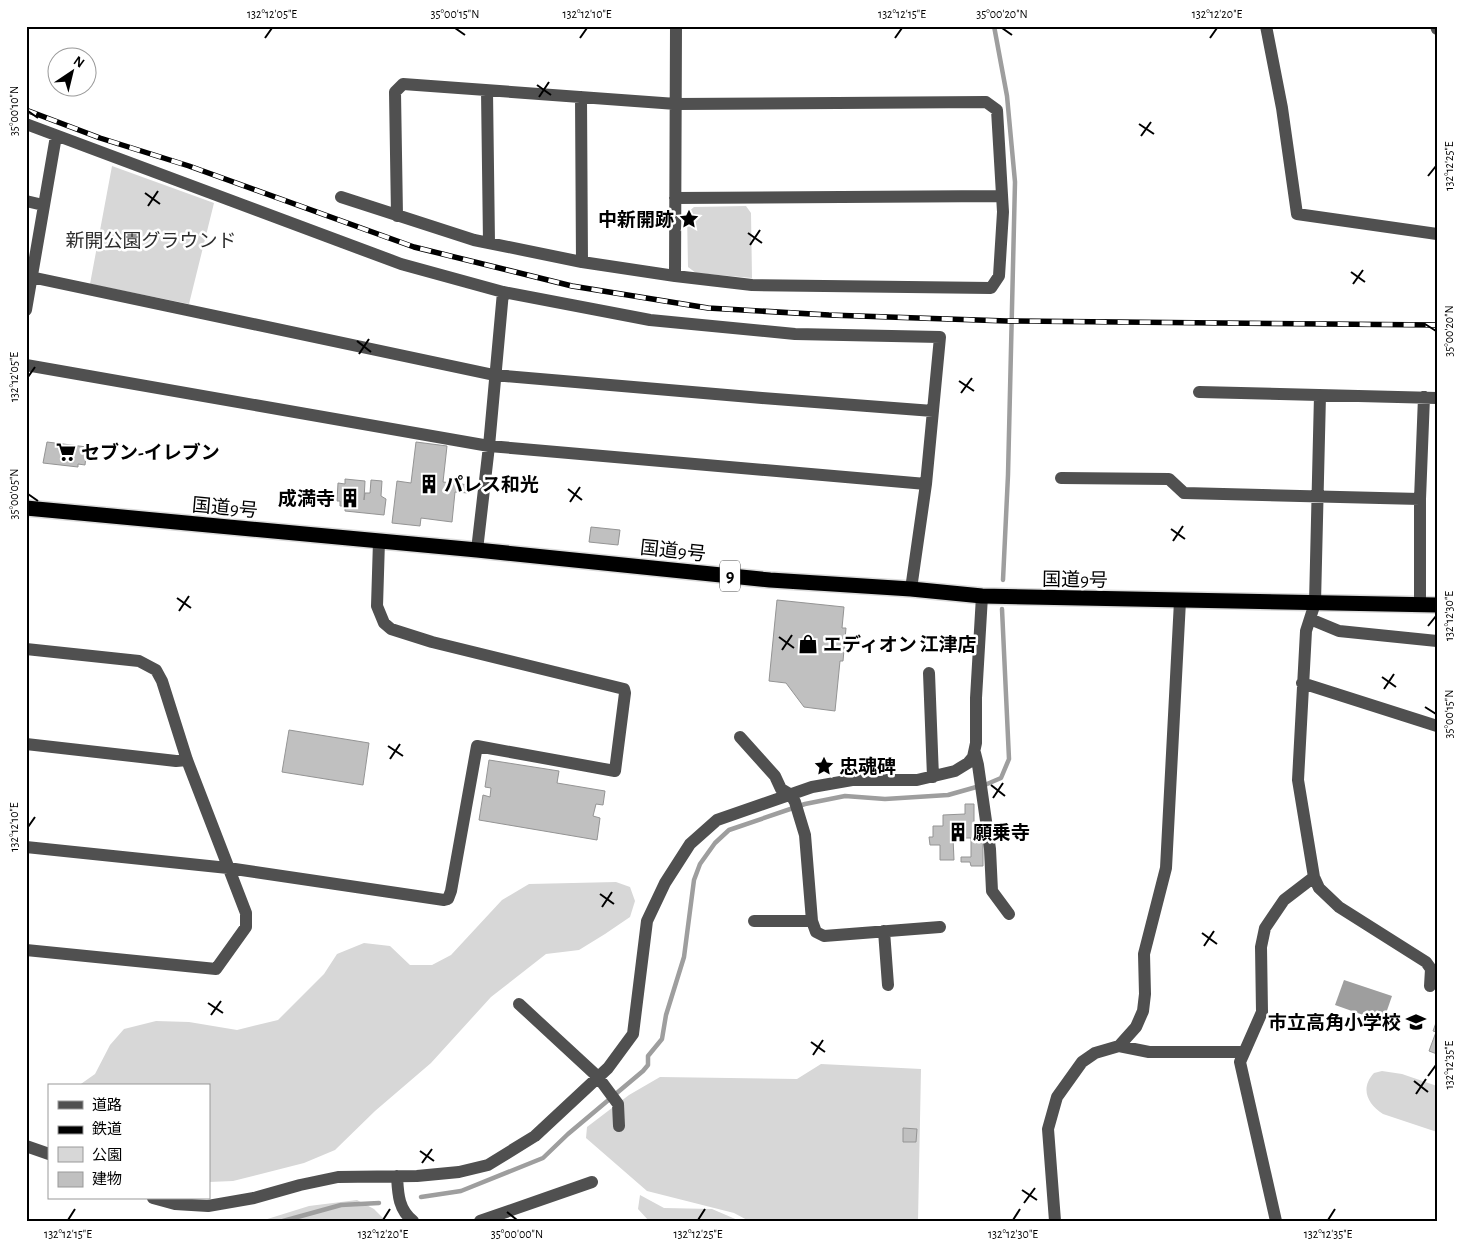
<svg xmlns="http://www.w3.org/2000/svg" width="1463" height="1247" font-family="'Alegreya Sans','Noto Sans JP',sans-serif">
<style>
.green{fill:#d7d7d7}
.water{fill:#9e9e9e}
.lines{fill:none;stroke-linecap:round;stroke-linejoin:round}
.stream{stroke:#9e9e9e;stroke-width:4.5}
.building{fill:#c0c0c0;stroke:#949494}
.highway-casing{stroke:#dbdbdb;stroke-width:18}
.minor{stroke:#505050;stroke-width:12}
.highway{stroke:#000;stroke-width:15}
.rail-casing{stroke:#000;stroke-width:5.5}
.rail{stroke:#fff;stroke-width:4;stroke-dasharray:11;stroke-linecap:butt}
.ticks{fill:none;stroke:#000;stroke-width:2}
.labels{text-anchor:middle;stroke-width:5;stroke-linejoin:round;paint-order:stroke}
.shield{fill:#fff;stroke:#4c4c4c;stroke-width:1}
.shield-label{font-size:18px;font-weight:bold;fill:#000}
.poi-label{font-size:19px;font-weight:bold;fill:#000;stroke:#fff;text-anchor:start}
.park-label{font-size:19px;fill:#2e2e2e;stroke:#fff}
.street-label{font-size:19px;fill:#000;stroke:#fff}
.neatline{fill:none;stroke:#000;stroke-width:2}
.ticks-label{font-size:12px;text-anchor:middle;fill:#000}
</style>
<rect width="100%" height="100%" fill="#fff"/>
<path class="green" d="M112,166L214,203L189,304L90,284Z
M746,206L751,213L752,278L696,273L688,267L687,213L694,207Z
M616,882L630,887L635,901L630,917L605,934L579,950L546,954L491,997L431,1063L375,1111L335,1150L304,1163L233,1181L209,1182V1086H78L95,1074L110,1045L124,1029L156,1021L189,1022L237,1030L278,1020L324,974L337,954L364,943L390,946L410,965H432L451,955L502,900L529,884Z
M821,1064L921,1069L918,1221H749L734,1213L647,1191L586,1138L587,1127L629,1095L660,1077L797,1079Z
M1382,1071L1402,1074L1437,1086V1132L1383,1114C1367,1104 1360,1088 1374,1073Z
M640,1195L664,1208L712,1209L740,1221H649L638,1209Z
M357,1200L374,1209L386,1221H261L309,1206Z"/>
<path class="water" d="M1344,980L1392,996L1383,1022L1335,1005Z"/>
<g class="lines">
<path class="stream" d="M994,26L1007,96L1015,182L1008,475L1003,580
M421,1197L461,1191L543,1158L568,1134L643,1071L648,1065V1056L662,1039L666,1015L684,957L694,880L700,864L715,843L729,830L805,804L845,796L885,799L948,795L987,784L1001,778L1009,759L1002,609
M283,1221L341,1205L379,1203"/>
</g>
<path class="building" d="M47,442L87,447L85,465L78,464V467L43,463Z
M416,442L447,446L443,482L470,485L469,493L455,492L452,522L421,518L420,526L392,523L397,481L411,483Z
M345,479L365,481L364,500L365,493H370L371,480L382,481L381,496L386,499L384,515L345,511V506H340V501H337L338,483L345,484Z
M591,527L620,530L618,545L589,542Z
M777,600L844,607L842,628H846L843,661H840L835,711L804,707L786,683L769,681Z
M289,730L369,743L363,785L282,772Z
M489,760L559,771L557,783L605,791L603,805L596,804L593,816L600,818L597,840L479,820L483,795L490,797L491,788L485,787Z
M965,804H974V826H983V866H971L970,862H961V857H971V838H953L954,860H940V845H930L929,837H933V826H943V815L965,814Z
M1437,1020V1054L1429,1051L1436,1032L1433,1031Z
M903,1128L917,1129L916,1142H903Z"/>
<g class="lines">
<defs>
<path id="highway" d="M26,508L477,550L770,580L911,589L982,596L1437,605"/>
</defs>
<use href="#highway" class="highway-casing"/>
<path class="minor" d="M1266,26L1282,108L1297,214L1437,234
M1436,26L1437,29
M487,91L489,243
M581,97L582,262
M26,124L401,264L503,292L650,320L795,334L940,337L926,484L911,589
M341,197L474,240L582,262L675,276L752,285L991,288L999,276L1003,212L997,110L986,102L676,104L403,84L395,92L397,216
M675,198L1001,196
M26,201L43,205
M26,276L494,375L762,398L933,411
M675,276L676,26
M26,310L56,136
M26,365L489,446L926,484
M1199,392L1437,398
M1320,395L1315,603L1306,631L1298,780L1314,877L1319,888L1339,907L1426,962L1431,969L1430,986
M1061,478L1169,479L1184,493L1420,499
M477,550L489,446L503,292
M1420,605V499L1424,397
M1310,619L1339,631L1437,641
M26,649L139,661L156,670L162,681L187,760L246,913V927L216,969L26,950
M929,673L933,777
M1302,683L1437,726
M740,737L775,776L781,789L791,795L795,802L805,835L812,921L816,932L824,936L940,927
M26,744L176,761L187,760
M975,753L978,765L990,849L992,891L1009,914
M26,847L228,868L444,900L448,899L451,891L477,746L615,771L625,693L624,689L432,642L391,629L384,623L377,606L379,541
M754,921H812
M884,931L888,985
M519,1004L598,1077L618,1104L619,1126
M1119,1046L1136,1027L1143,1011L1145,994L1144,954L1166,868L1180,601
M26,1146L49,1154
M397,1176C398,1193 398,1209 413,1221
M153,1198L175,1204L208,1206L254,1198L300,1185L338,1177L417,1176L459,1172L488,1165L535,1136L608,1068L633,1034L647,921L665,883L690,844L717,820L812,787L852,780H917L955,771L968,763L973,757L976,743V698L982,596
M480,1221L592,1182
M1055,1221L1048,1129L1057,1097L1082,1062L1095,1053L1119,1046L1149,1052H1243
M1276,1221L1240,1062L1262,1012L1261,947L1265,928L1284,900L1314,877"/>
<use href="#highway" class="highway"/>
<defs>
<path id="rail" d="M26,110L100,138L189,166L414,247L572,286L708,308L829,315L1007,321L1437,325"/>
</defs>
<use href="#rail" class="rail-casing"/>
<use href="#rail" class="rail"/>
</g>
<path class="ticks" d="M455,28L465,35M1002,28L1012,35M265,38L272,28M580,38L587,28M895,38L902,28M1210,38L1217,28M537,85L551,95M539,97L549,82M28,111L38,118M1139,124L1154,134M1141,136L1151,122M1428,176L1436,166M145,193L160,204M148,206L158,191M748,233L762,243M750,245L760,230M1351,272L1365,282M1353,284L1363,270M1425,324L1436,331M357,341L371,352M359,354L369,339M28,377L35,367M959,381L974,391M961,393L972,378M568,489L582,500M28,494L38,501M570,502L580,487M1171,529L1185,539M1173,541L1183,526M177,598L191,608M179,611L189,596M1428,626L1436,616M779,637L794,648M782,650L792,635M1382,677L1396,687M1384,689L1394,674M1425,707L1436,714M388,746L403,756M390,759L400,744M991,785L1005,796M993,798L1003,783M28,827L35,817M600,894L614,904M602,907L612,892M1202,933L1217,944M1204,946L1214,931M208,1003L223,1013M211,1015L221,1001M811,1042L825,1052M813,1055L823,1040M1428,1076L1436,1065M1414,1081L1428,1092M1416,1094L1426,1079M420,1151L434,1161M422,1163L432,1149M1022,1190L1037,1200M1024,1203L1035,1188M507,1212L517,1220M68,1220L75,1209M383,1220L390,1209M698,1220L705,1209M1013,1220L1020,1209M1328,1220L1335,1209"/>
<defs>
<symbol id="sight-bare" viewBox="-9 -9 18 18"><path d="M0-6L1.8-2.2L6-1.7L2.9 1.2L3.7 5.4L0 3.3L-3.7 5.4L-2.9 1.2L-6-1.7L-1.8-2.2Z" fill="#000" stroke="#fff" stroke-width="2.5" paint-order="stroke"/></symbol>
<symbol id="supermarket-bare" viewBox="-9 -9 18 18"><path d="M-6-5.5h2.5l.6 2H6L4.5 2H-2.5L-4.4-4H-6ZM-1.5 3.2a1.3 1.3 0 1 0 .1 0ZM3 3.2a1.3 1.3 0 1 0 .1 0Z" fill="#000" stroke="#fff" stroke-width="2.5" paint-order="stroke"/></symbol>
<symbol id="building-bare" viewBox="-9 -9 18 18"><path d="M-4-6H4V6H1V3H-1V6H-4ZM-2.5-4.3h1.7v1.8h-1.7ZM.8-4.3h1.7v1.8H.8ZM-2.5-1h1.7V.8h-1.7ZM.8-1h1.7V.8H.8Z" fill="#000" stroke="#fff" stroke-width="2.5" paint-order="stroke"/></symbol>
<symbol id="shop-bare" viewBox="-9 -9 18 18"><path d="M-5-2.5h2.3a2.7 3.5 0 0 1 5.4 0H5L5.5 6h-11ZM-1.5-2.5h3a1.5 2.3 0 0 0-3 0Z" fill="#000" stroke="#fff" stroke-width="2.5" paint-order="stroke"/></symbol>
<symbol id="school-bare" viewBox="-9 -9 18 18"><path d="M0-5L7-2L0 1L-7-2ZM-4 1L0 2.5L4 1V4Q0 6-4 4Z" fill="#000" stroke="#fff" stroke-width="2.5" paint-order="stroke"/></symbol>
</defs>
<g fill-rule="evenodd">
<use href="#sight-bare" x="675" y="205" width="28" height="28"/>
<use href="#supermarket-bare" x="52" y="438" width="28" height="28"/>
<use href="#building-bare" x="415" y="470" width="28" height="28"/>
<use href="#building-bare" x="336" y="484" width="28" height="28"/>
<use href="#shop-bare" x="794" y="630" width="28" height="28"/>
<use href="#sight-bare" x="810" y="752" width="28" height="28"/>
<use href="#building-bare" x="944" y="818" width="28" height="28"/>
<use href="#school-bare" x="1402" y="1008" width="28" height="28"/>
</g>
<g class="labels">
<rect class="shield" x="720" y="560.5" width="20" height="31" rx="4"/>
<g class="shield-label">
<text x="730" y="582">9</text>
</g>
<g class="poi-label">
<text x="674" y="226" text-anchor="end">中新開跡</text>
<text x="81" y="459">セブン-イレブン</text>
<text x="444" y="491">パレス和光</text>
<text x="335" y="505" text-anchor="end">成満寺</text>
<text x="823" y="651">エディオン 江津店</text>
<text x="839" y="773">忠魂碑</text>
<text x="973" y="839">願乗寺</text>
<text x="1401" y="1029" text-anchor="end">市立高角小学校</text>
</g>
<g class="park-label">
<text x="151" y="247">新開公園グラウンド</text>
</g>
<g class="street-label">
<text transform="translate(225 507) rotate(5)" y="7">国道9号</text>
<text transform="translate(673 550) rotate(6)" y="7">国道9号</text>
<text transform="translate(1075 579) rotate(1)" y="7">国道9号</text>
</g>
</g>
<rect width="1463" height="1247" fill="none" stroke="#ffffff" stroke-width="55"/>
<rect x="48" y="1084" width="162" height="115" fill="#ffffff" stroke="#999999"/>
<rect x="58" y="1101" width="25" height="8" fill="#505050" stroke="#999999"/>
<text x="92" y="1110" font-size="15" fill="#000000">道路</text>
<rect x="58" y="1126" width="25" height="8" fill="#000000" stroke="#999999"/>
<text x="92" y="1134" font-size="15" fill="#000000">鉄道</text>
<rect x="58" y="1147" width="25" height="15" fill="#d7d7d7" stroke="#999999"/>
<text x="92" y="1160" font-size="15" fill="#000000">公園</text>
<rect x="58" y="1172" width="25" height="15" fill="#c0c0c0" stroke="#999999"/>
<text x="92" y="1184" font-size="15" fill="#000000">建物</text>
<g transform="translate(72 72) rotate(35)"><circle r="24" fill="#ffffff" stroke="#999999"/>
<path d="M0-4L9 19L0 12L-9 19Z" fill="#000000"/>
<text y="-8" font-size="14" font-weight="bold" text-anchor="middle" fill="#000000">N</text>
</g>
<rect x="28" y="28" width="1408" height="1192" class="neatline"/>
<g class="ticks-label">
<text x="272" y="18">132°12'05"E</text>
<text x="455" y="18">35°00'15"N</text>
<text x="587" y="18">132°12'10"E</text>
<text x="902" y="18">132°12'15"E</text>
<text x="1002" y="18">35°00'20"N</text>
<text x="1217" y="18">132°12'20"E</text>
<text transform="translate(14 111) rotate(-90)" y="4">35°00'10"N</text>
<text transform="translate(1449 166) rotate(-90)" y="4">132°12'25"E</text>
<text transform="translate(1449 331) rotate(-90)" y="4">35°00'20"N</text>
<text transform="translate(14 377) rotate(-90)" y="4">132°12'05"E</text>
<text transform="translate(14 494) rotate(-90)" y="4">35°00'05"N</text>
<text transform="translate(1449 616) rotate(-90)" y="4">132°12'30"E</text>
<text transform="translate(1449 714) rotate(-90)" y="4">35°00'15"N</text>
<text transform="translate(14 827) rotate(-90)" y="4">132°12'10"E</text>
<text transform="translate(1449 1065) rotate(-90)" y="4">132°12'35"E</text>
<text x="68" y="1238">132°12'15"E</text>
<text x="383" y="1238">132°12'20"E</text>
<text x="517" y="1238">35°00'00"N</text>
<text x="698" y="1238">132°12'25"E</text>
<text x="1013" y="1238">132°12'30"E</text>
<text x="1328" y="1238">132°12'35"E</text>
</g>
</svg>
